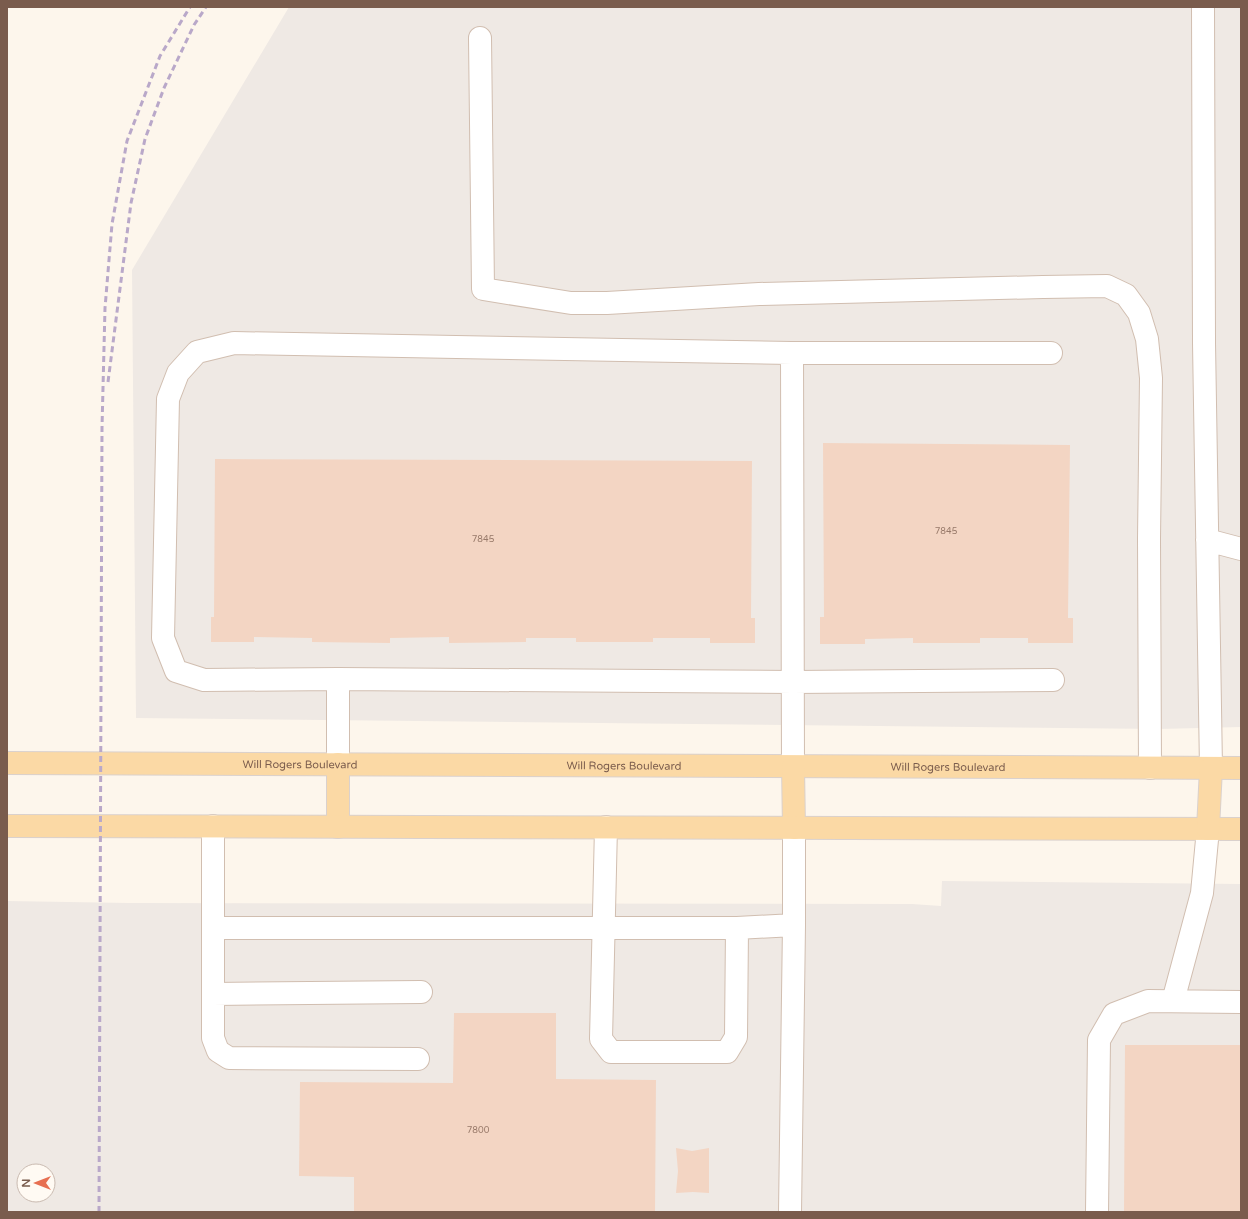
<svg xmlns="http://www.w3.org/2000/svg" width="1248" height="1219" font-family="'Varela Round',sans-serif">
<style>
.industrial{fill:#efe9e4;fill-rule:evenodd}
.building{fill:#f3d5c3}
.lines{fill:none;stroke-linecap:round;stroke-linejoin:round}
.minor-casing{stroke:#d1beb0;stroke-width:24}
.major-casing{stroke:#dad1cd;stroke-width:24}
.minor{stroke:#fff;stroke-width:22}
.major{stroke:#fbd9a5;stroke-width:22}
.rail{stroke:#b9a8c9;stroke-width:3;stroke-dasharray:6 4;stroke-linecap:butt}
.labels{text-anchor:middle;stroke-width:3;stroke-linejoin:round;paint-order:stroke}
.number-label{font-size:9px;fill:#987a6a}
.street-label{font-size:11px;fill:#7a5c4d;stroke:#fffaf3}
</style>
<rect width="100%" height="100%" fill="#fdf6ec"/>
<path class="industrial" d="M289,7H1241V727L1159,729L136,718L132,270Z
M942,881L1241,884V1212H7V901L129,903L912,904L941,906ZM24,1171H48V1195H24Z"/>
<path class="building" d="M823,443L1070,445L1068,618H1073V643H1028V638H980V643H913V638L865,639V644H820V617H824Z
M215,459L752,461L751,618H755V643H710V638H653V642H576V638H526V642L449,643V637L390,638V643L312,642V638L254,637V642H211V617H214Z
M454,1013H556V1079L656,1080L655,1212H354V1177L299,1176L300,1082L453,1083Z
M1125,1045H1241V1212H1124Z
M676,1148L692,1151L709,1148V1193L693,1192L676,1193L678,1171Z"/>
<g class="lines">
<defs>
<path id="minor" d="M1203,7L1204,343L1211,768
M480,38L483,289L571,303H607L759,294L1043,287L1107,286L1126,295L1139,313L1147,339L1151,378L1149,539L1150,768
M792,353L793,767
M1051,353H792L234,343L197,352L178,373L168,399L163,638L176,671L204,680L338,679L793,682L1053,680
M1207,540L1241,549
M338,679V764
M213,826V994L421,992
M606,827L601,1039L611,1052H727L736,1037L737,928L794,925
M213,928H737
M213,994V1038L218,1051L229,1058L418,1059
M1173,1001L1202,893L1208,829
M790,1212L794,925V828
M1097,1212L1099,1040L1114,1014L1148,1001L1241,1002"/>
<g id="major">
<path id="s1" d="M7,763L1241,768"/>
<path d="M338,764V827"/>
<path d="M793,767L794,828"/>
<path d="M7,826L1241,829"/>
<path d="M1208,829L1211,768"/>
</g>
</defs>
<use href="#minor" class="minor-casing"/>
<use href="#major" class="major-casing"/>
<use href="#minor" class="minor"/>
<use href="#major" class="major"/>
<path class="rail" d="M108,382L131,203L145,139L164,88L194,25L206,7
M99,1212L102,428L105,308L112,224L127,141L160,56L190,7"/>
</g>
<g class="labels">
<g class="number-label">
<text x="946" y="534">7845</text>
<text x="483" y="542">7845</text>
<text x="478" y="1133">7800</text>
</g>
<g class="street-label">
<text dy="4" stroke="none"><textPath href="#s1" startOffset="293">Will Rogers Boulevard</textPath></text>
<text dy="4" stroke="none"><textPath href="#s1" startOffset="617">Will Rogers Boulevard</textPath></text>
<text dy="4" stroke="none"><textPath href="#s1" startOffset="941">Will Rogers Boulevard</textPath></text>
</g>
</g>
<rect width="1248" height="1219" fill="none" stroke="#7a5c4d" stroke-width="16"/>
<g transform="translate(36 1183) rotate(270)"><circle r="19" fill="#fffaf3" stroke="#cabbb1"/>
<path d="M0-3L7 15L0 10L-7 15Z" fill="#e76f51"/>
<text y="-6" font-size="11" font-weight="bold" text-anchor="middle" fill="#7a5c4d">N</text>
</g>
</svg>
